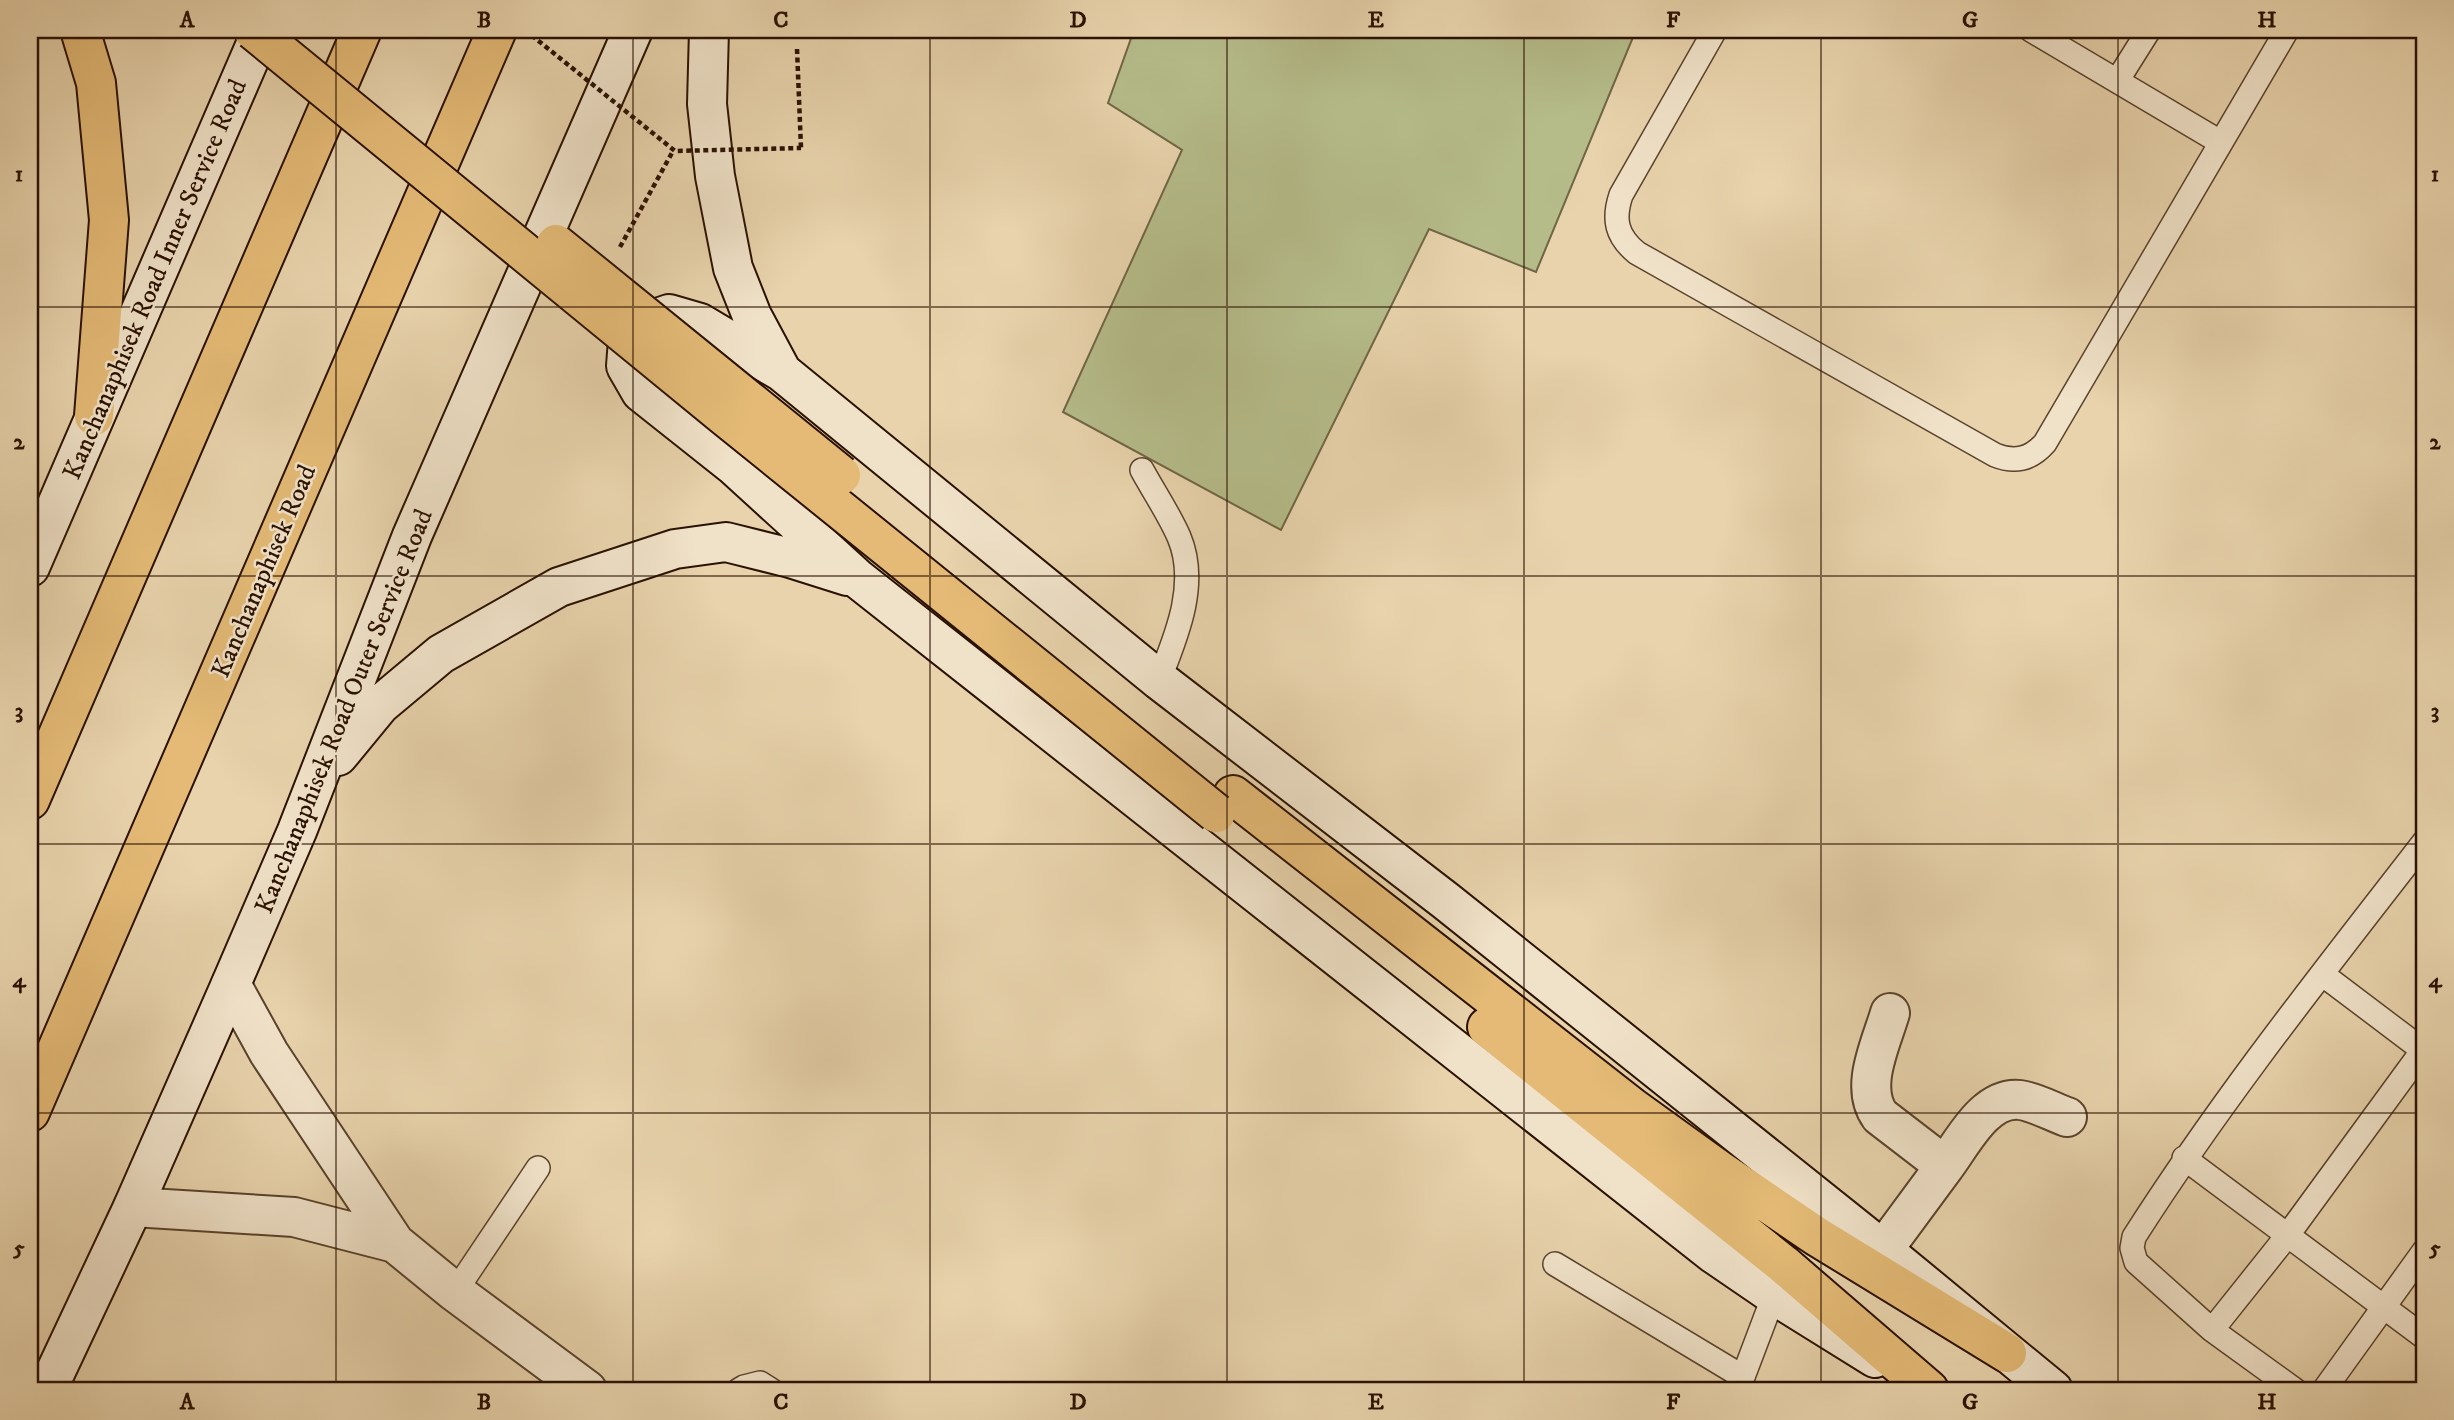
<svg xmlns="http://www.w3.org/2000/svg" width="2454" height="1420" font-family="'IM FELL DW Pica',serif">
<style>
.green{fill:#b5bc8a;stroke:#706645;stroke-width:2}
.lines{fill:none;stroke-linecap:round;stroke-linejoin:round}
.lane-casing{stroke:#5a422b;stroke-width:26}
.street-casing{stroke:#5a422b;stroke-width:42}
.secondary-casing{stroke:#2a1100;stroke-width:42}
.primary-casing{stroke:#2a1100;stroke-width:42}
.highway-casing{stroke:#2a1100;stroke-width:42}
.path{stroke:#2a1100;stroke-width:4.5;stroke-dasharray:5 3.5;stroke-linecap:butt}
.lane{stroke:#f0e2c9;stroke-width:23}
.street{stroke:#f0e2c9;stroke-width:38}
.secondary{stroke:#f0e2c9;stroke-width:38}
.primary{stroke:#e4ba76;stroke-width:38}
.highway{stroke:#e4ba76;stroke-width:38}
.primary-bridge-casing{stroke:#2a1100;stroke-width:42;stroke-linecap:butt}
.path-bridge{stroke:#2a1100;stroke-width:4.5;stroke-dasharray:5 3.5;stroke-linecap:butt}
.primary-bridge{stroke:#e4ba76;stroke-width:38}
.grid{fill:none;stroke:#2a1100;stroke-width:2;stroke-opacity:0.55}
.labels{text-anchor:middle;stroke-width:5;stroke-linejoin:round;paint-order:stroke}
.street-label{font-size:26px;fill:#2a1100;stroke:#f0e2c9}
.neatline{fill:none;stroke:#2a1100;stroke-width:2.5}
.grid-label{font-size:23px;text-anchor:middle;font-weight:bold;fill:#2a1100}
</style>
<rect width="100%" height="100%" fill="#e8d3ac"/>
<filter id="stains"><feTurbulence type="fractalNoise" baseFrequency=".00286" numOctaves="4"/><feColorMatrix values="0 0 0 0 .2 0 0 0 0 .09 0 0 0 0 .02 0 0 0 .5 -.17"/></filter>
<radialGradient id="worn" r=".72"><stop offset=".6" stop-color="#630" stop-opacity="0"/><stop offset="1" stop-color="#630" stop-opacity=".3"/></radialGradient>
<path class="green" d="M1134,30H1636L1536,272L1429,229L1281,530L1063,412L1182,150L1108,103Z"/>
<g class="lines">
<defs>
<path id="lane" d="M1715,30L1621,195C1613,219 1616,236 1637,253L1995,455C2015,463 2031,459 2045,443L2287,30
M2031,30L2220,142
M2117,81L2149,30
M1142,470C1154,492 1169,514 1179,537C1199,584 1176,637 1159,680
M2322,974L2424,1051
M2184,1158L2424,1337
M1555,1264L1743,1377
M455,1292L538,1168
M2212,1330L2287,1236L2423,1050
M1735,1389L1743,1377L1774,1295
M739,1390L744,1387L760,1383L771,1390
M2295,1390L2212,1330L2136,1262L2132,1248L2134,1237C2222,1099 2324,971 2424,842
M2324,1390L2424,1251"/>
<path id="street" d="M231,984L269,1053L395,1243L455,1292L587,1390
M1945,1166C1963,1142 1985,1096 2020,1100C2035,1102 2053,1112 2067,1117
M133,1207L294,1217L395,1243
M1883,1250L1945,1166L1880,1116C1859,1087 1881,1044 1890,1013"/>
<path id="secondary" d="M709,30L707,104L715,176L733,268L752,316L782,372
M30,567L262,30
M338,756L380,705L441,654L559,587L675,549L726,542L790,558L847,576
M1875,1358L1774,1295L1714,1254L858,579L733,465L641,392L626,366L628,340L643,323L669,314L700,323L782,372L1159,680L1446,901L1883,1250L2053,1390
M47,1390L133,1207L231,984L297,831L412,536L633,30"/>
<path id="primary" d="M80,30L96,83L109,220L94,416
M1233,795L1633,1108L1719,1170L1816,1236L2007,1353
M1487,1027L1783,1264L1929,1390"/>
<path id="highway" d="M30,800L362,30
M30,1112L497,30"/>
</defs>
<use href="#lane" class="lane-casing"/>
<use href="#street" class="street-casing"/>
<use href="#secondary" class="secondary-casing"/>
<use href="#primary" class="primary-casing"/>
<use href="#highway" class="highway-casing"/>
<path class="path" d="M797,49L801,148
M620,247L673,151"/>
<use href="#lane" class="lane"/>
<use href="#street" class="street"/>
<use href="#secondary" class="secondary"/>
<use href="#primary" class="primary"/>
<use href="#highway" class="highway"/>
<defs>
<path id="primary-bridge" d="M253,30L723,415L1216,813
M556,244L841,475"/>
</defs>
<use href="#primary-bridge" class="primary-bridge-casing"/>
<path class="path-bridge" d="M525,30L675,151L801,148"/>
<use href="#primary-bridge" class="primary-bridge"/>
</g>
<path class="grid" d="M336,30V1390M633,30V1390M930,30V1390M1227,30V1390M1524,30V1390M1821,30V1390M2118,30V1390M30,307H2424M30,576H2424M30,844H2424M30,1113H2424"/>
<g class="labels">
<g class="street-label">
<text transform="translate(154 279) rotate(-67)" y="9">Kanchanaphisek Road Inner Service Road</text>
<text transform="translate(263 571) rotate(-67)" y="9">Kanchanaphisek Road</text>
<text transform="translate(343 711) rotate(-68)" y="9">Kanchanaphisek Road Outer Service Road</text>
</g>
</g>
<rect width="2454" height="1420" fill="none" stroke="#e8d3ac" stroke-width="77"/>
<rect x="38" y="38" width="2378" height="1344" class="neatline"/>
<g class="grid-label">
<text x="187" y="27">A</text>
<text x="484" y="27">B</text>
<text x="781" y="27">C</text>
<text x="1078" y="27">D</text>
<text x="1376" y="27">E</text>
<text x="1673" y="27">F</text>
<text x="1970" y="27">G</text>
<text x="2267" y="27">H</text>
<text x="19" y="181">1</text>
<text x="2435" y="181">1</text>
<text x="19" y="449">2</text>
<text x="2435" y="449">2</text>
<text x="19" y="718">3</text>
<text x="2435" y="718">3</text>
<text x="19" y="987">4</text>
<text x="2435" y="987">4</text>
<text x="19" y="1255">5</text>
<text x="2435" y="1255">5</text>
<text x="187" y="1409">A</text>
<text x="484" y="1409">B</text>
<text x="781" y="1409">C</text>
<text x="1078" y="1409">D</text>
<text x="1376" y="1409">E</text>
<text x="1673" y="1409">F</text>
<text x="1970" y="1409">G</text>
<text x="2267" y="1409">H</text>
</g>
<rect width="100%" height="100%" filter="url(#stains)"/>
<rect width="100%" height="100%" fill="url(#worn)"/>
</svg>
